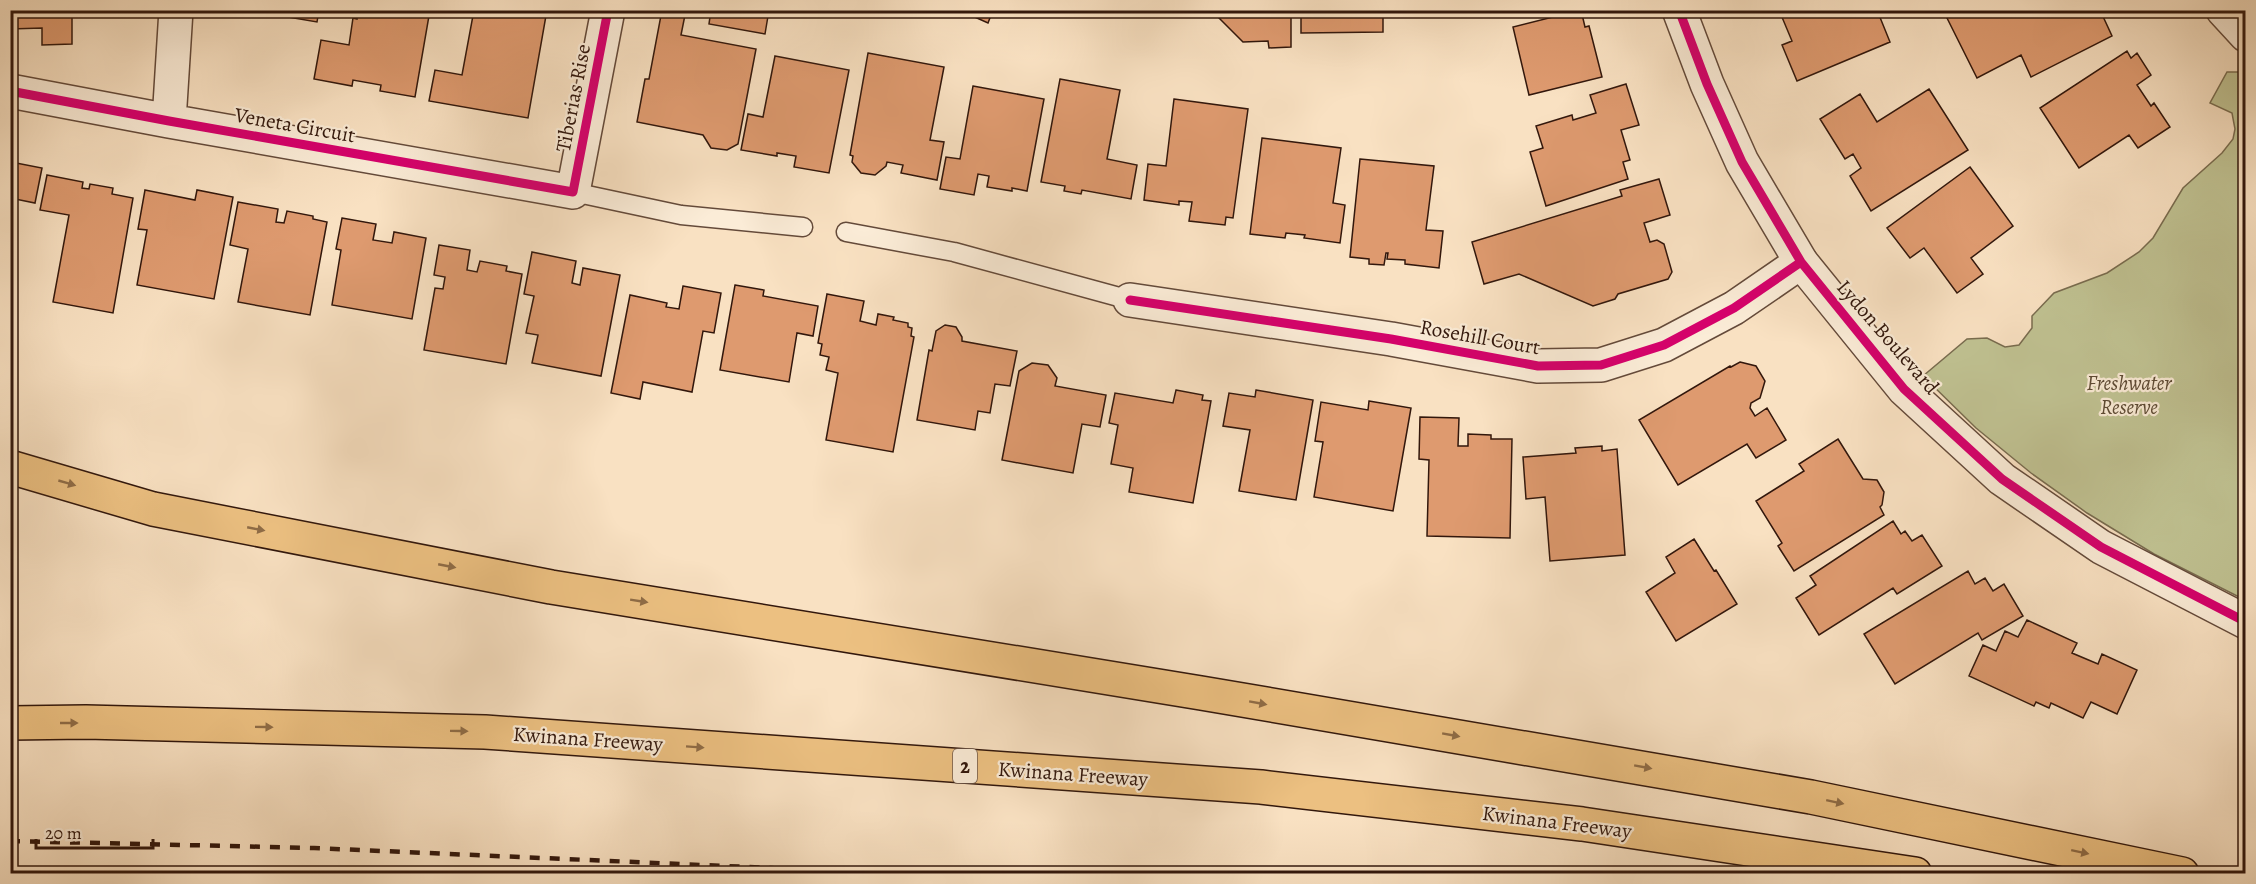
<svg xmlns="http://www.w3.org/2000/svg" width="2256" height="884" font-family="Alegreya,serif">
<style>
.green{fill:#c0c292;stroke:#796c4f;stroke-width:1.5}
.building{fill:#de9a6f;stroke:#32170c;stroke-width:1.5}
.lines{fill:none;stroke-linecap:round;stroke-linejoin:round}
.service-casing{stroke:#644a3a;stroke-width:21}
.minor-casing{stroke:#644a3a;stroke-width:36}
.tertiary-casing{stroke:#644a3a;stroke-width:36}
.motorway-casing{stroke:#32170c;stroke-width:36}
.service{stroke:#fbecd7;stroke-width:18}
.minor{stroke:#fbecd7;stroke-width:33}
.tertiary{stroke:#fbecd7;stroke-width:33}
.motorway{stroke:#ecc081;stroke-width:33}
.rail{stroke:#32170c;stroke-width:4.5;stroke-dasharray:10 10;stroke-linecap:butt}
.cycleway-casing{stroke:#fbecd7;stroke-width:13}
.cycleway{stroke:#d6006c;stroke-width:9}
.oneway{fill:#8f6c46}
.labels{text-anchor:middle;stroke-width:4.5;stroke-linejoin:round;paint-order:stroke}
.shield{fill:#fbecd7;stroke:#6e5749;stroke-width:1.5}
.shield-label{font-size:20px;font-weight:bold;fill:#32170c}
.street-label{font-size:21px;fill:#32170c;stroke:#fbecd7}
.park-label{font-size:21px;font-style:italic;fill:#5d4a34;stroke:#fbecd7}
</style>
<rect width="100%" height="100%" fill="#f9e1c2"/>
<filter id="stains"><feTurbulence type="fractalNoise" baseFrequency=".00333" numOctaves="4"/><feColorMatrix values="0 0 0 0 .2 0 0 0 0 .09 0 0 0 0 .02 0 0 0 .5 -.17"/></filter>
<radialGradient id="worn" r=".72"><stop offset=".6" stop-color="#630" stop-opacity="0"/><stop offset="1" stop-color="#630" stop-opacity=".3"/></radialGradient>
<path class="green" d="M2227,72H2246L2245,600L2154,554L2087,513L2031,473L1976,428L1923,376L1967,339L1987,338L2005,347L2019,345L2032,328V316L2054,293L2107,273L2139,252L2153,238L2183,188L2222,153L2233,139L2235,129L2232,113L2210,103Z"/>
<path class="building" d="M10,10H72V44L42,45V28L10,29Z
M259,10H319L317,22L259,12Z
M358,10H430L415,97L380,91L381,85L353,80L352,86L314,79L321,40L349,45L353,18L357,19Z
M474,10H547L528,118L429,101L435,70L462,75Z
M662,10H686L681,35L756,49L738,144L727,150L711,148L703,135L637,122L645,79H649Z
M711,10H769L765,34L709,24Z
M959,10H993L988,23Z
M1101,10H1142L1141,17Z
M1211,10H1291V47L1269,48L1268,41L1243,42Z
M1301,10H1383V32L1301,33Z
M1551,10H1581L1585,27L1589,26L1602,77L1529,95L1513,27L1553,17Z
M1779,10H1877L1890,42L1797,81L1782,45L1792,41Z
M1943,10H2100L2112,36L2031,77L2021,55L1977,78Z
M2127,51L2131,58L2137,53L2151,75L2137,85L2151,106L2154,103L2170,127L2138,148L2129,135L2079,168L2040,108Z
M868,53L944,67L930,140L944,142L937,180L901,173L903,165L887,162L886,166L875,175L861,173L852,162L853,156L850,155Z
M775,56L849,70L829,173L794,167L796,156L777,153V156L741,150L748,114L763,117Z
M1060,79L1120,90L1107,159L1137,165L1131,199L1082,190L1081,194L1064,191L1065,186L1041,182Z
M1626,84L1639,125L1621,130L1630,160L1623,162L1628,179L1546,206L1530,152L1543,148L1536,126L1572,115L1573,120L1596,113L1590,95Z
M973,86L1044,99L1027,191L1012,188V191L987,187L989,176L978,174L974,195L940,189L946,157L960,159Z
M1929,89L1968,150L1871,211L1850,176L1861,168L1853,154L1845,159L1820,119L1860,94L1877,122Z
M1174,99L1248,109L1233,218L1226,217L1225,225L1189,221L1192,202L1179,201V205L1144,200L1148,164L1166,166Z
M1262,138L1341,148L1333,203L1345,205L1340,243L1304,238L1305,235L1286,233L1285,238L1250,234Z
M1360,159L1434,166L1426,230L1443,231L1439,268L1405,264V260L1387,259L1388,253H1386L1384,265L1369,264V259L1350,257Z
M11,162L42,168L35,203L10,198Z
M1970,167L2013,226L1971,258L1983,274L1957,293L1924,248L1910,258L1887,228Z
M47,175L83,182L82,188L89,189L90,184L113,188L112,194L133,198L113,313L53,302L69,215L40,210Z
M1659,179L1670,215L1644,223L1650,242L1657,240L1664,244L1672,272L1668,279L1618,294L1615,299L1593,306L1519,274L1484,284L1472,242L1622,196L1620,190Z
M145,190L195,200L197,190L233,197L214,299L137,285L147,230L138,229Z
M238,202L278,209L276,222L284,223L287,211L313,216V219L327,222L310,315L238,302L248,249L230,245Z
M342,218L376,224L373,240L392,243L394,232L426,238L412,319L332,305L341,250L336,249Z
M439,245L470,250L467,270L477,272L480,261L507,266L506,271L522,274L506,364L424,350L435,288L443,289L445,277L434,275Z
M532,252L576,261L572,283L580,285L583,268L620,275L601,376L532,363L538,335L526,333L534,296L524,294Z
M735,285L764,290L763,296L818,306L813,336L797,333L789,382L720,370Z
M683,286L721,293L714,333L703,331L692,392L643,382L640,399L611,393L630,295L667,303L666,307L679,309Z
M827,294L864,301L860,321L876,325L878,314L894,317L893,320L908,323V327L912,328L911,336L914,337L893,452L826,440L838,373L826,370L829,357L820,355L822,344L818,343Z
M945,325L956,327L962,337V341L1017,351L1010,386L995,384L990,413L978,411L975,430L917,420L929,350L932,351L936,331Z
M1740,362L1756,366L1765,381L1760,398L1751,403L1750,408L1755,416L1767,408L1786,440L1756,458L1747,444L1678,485L1639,420L1730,366L1731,367Z
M1032,363L1048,365L1057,378L1055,386L1106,395L1100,427L1082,424L1073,473L1002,460L1019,371Z
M1176,390L1203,395L1202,400L1211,401L1193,503L1129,492L1133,468L1111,464L1118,425L1109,423L1115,393L1173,403Z
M1256,390L1313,400L1296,500L1239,491L1250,430L1223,426L1229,393L1255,397Z
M1369,401L1411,408L1393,511L1314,497L1323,442L1315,441L1321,402L1368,410Z
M1420,417L1459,418L1458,446H1468V434L1491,435V439H1512L1510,538L1427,536L1429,460L1419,459Z
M1838,439L1863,479L1877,480L1884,492L1882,505L1880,507L1884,515L1794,571L1778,546L1782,543L1756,501L1804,471L1799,464Z
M1602,446V451L1617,449L1625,555L1550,561L1545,497L1526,499L1523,457L1576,453L1575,448Z
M1893,521L1901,534L1905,531L1912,541L1922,535L1942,566L1897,594L1893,588L1819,635L1796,598L1816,585L1810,576Z
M1694,539L1714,571L1716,570L1737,604L1676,641L1646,592L1675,573L1666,557Z
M1968,571L1975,584L1985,578L1993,591L2004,584L2023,616L1982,640L1978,633L1895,684L1864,634Z
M2027,620L2077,643L2072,653L2098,664L2102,654L2137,670L2117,714L2091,702L2083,718L2051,703L2049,708L2036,702L2034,706L1969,676L1983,645L1996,651L2005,631L2018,637Z"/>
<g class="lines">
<defs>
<path id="service" d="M573,192L681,215L803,227
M846,232L954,252L1130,300"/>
<path id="minor" d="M2223,10L2246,35
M10,91L169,121L573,192L608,10
M169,121L176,10
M1130,300L1391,339L1538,366L1601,365L1664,345L1734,308L1801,262"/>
<path id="tertiary" d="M1679,10L1707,84L1742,162L1801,262L1904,389L2002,479L2101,547L2246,622"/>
<path id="motorway" d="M10,467L153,509L551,587L1201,693L1811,797L2182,874
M10,723L86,722L485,732L1261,787L1582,824L1915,874"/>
</defs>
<use href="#service" class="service-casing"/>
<use href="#minor" class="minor-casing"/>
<use href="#tertiary" class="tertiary-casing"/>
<use href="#motorway" class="motorway-casing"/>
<use href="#service" class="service"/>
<use href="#minor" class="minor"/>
<use href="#tertiary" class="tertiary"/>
<use href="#motorway" class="motorway"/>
<path class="rail" d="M10,841L314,848L771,868L830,874"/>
<defs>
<path id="cycleway" d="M1679,10L1707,84L1742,162L1801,262L1904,389L2002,479L2101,547L2246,622
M10,91L169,121L573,192L608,10
M1130,300L1391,339L1538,366L1601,365L1664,345L1734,308L1801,262"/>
</defs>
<use href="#cycleway" class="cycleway-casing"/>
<use href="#cycleway" class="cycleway"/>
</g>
<defs><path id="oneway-solid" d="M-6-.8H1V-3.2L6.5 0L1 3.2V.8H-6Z" transform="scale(1.5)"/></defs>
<g class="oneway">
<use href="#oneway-solid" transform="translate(67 483) rotate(16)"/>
<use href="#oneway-solid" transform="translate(256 529) rotate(11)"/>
<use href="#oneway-solid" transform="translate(447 566) rotate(11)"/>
<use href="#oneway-solid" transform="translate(639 601) rotate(9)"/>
<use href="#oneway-solid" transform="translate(1258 703) rotate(10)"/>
<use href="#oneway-solid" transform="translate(69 723)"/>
<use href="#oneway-solid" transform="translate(264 727) rotate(1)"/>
<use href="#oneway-solid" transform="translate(459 731) rotate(1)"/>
<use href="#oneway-solid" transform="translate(1451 735) rotate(10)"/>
<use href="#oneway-solid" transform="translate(695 747) rotate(4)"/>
<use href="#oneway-solid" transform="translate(1643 767) rotate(10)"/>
<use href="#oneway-solid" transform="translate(1835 802) rotate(12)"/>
<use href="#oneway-solid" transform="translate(2080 852) rotate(12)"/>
</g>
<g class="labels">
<rect class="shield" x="953" y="749" width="24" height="34" rx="4.5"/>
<g class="shield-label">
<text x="965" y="773">2</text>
</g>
<g class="street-label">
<text transform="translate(573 98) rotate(-79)" y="7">Tiberias Rise</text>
<text transform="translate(295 125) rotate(10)" y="7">Veneta Circuit</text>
<text transform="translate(1480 337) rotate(10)" y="7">Rosehill Court</text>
<text transform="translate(1888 337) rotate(49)" y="7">Lydon Boulevard</text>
<text transform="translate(588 739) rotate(4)" y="7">Kwinana Freeway</text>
<text transform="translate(1073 774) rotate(4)" y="7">Kwinana Freeway</text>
<text transform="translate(1557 822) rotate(7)" y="7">Kwinana Freeway</text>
</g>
<g class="park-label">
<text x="2129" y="390">Freshwater<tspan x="2129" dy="24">Reserve</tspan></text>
</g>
</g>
<rect width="2256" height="884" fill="none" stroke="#f9e1c2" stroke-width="36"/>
<rect x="12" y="12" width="2232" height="860" fill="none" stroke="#32170c" stroke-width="3"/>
<rect x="18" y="18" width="2220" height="848" fill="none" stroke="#32170c" stroke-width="1.5"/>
<path d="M36 839v9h117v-9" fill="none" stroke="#32170c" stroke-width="3"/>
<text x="45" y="839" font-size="18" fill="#32170c" stroke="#fbecd7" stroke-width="4.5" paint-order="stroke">20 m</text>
<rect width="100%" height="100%" filter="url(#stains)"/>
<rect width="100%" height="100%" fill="url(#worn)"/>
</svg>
